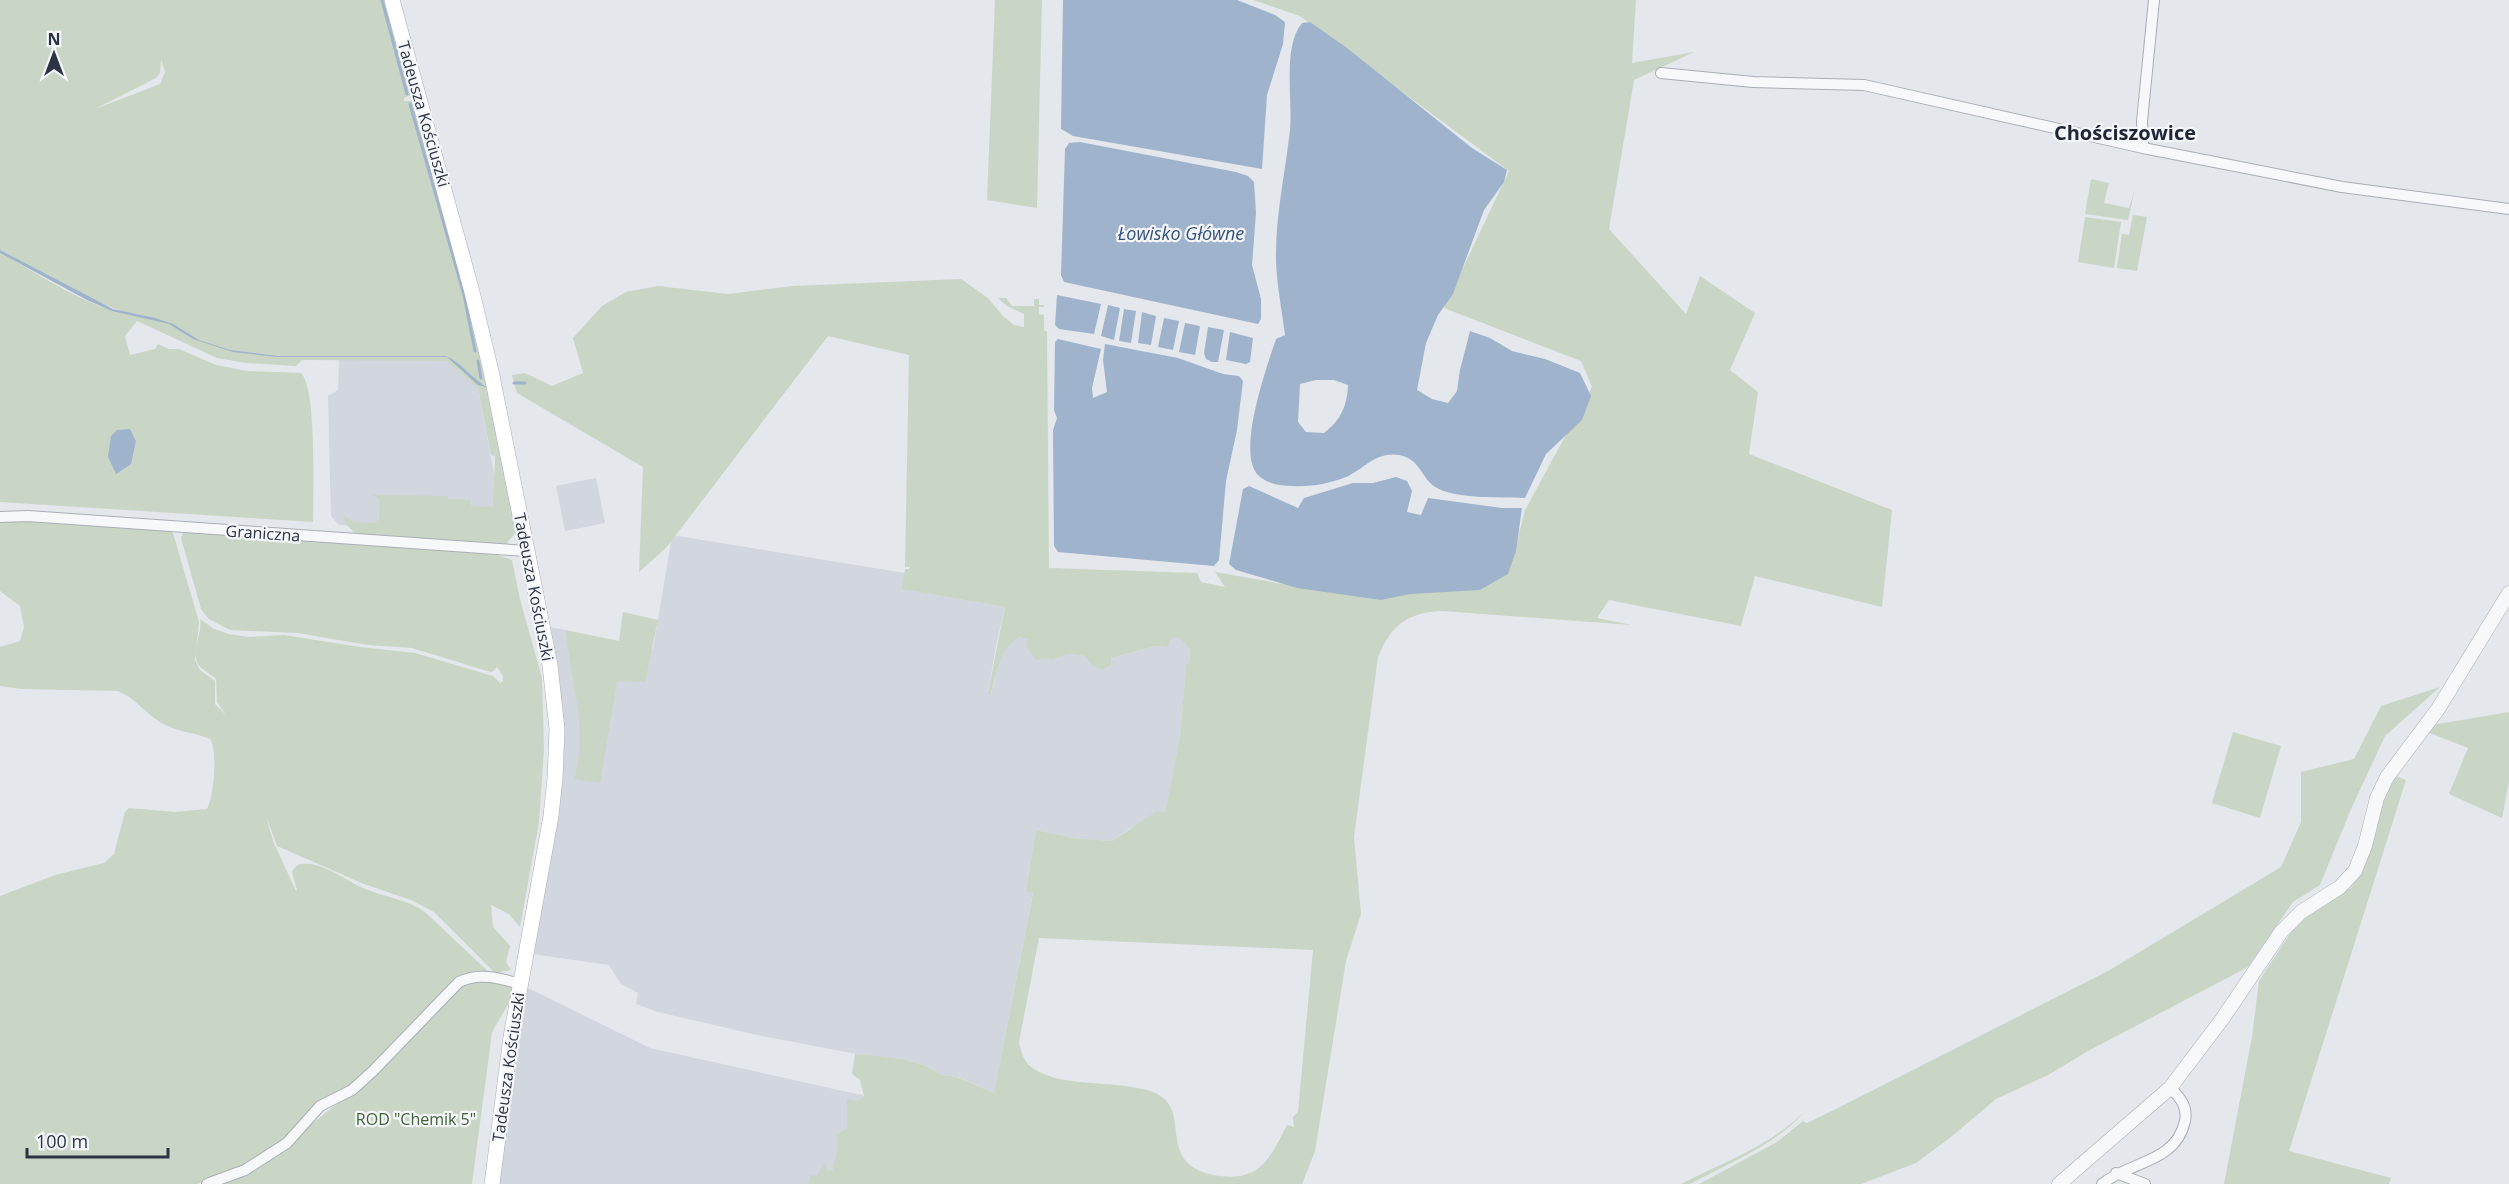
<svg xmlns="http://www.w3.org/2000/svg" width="2509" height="1184" font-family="'Open Sans',sans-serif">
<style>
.built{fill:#d2d6de}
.green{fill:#c9d6c5;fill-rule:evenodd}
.water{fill:#9fb4cc;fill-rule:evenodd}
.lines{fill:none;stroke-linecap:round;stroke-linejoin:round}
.stream{stroke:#9fb4cc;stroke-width:3}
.minor-casing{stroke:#a9aeb7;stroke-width:12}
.tertiary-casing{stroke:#a9aeb7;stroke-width:15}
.secondary-casing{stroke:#a9aeb7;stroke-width:16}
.minor{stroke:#f7f8fa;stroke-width:10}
.tertiary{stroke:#f7f8fa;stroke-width:14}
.secondary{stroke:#fff;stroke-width:15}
.labels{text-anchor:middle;stroke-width:4.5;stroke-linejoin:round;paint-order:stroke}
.street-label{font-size:16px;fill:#2b3445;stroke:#f4f6f9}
.park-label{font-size:16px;fill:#3f6138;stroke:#f4f6f9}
.water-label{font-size:18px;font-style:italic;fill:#34527a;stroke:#f4f6f9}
.quarter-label{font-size:20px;font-weight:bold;fill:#1d2536;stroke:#f4f6f9}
</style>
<rect width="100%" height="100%" fill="#e4e7ec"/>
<path class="built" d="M339,359L446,361L478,388L506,537L339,525L331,516L328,396L338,390Z
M596,478L605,523L565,531L556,486Z
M672,535L905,573L903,589L1005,607L996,646L988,693L990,696L994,684L997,664L1007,646L1020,637L1029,638L1045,658L1051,660L1069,654L1084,656L1093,667L1111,658L1155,646L1168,647L1172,638L1178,637L1190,649V661L1186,665L1180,737L1165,814L1130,828L1112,841L1073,838L1036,830L1026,891L1033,892L994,1093L958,1077L942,1075L924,1065L902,1059L867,1056L757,1035L658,1012L636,1004L638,993L621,984L609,965L525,953L555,778L541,625L653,649Z
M520,984L650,1048L1001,1126L1200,1184H492Z"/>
<path class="green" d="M0,0H387L411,95L404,98V101H412L458,256L489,386L478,383L489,388L517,531L505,545L355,533L345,523L344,516L354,522L375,523L379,519L380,500L373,495L448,496V499L471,500V506L493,507L495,456L491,455L478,388L446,361L302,360L296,366L246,363L217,358L137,321L125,336L130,355L155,349L158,344L169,349H179L216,365L247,371L301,373C317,387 313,496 313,522L0,502V253C36,272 89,309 129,314L88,298L0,250ZM161,60L165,72L160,84L95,109L156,78L160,73Z
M995,0H1042L1037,208L987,200Z
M1253,0H1636L1632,63L1694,52L1634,80L1609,229L1686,314L1700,276L1755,313L1730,370L1758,392L1749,454L1892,510L1882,607L1755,576L1741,626L1609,600L1597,618L1632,625L1443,611C1408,612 1391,625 1378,657L1354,837L1361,914L1346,961L1315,1151L1302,1184H808L811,1175L817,1176L825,1162L828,1171L833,1170L838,1146L836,1134L847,1129V1099L858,1101L864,1096L860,1080L852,1074L855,1054L902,1059L924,1065L942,1075L957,1077L994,1093L1033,893L1026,891L1036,830L1073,838L1112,841L1157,811L1165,813L1180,737L1186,665L1190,661V649L1178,637L1172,638L1168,647L1155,646L1111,658V665L1103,669L1093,667L1084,656L1069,654L1051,660L1045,658L1036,660L1026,646L1028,639L1020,637C996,651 998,673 990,696L988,693L1005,607L902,589L905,569H909L910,567H905L909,355L828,336L666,548L639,572L643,467L517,393L512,375L525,373L552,386L583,373L573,338L602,306L626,292L658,286L728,294L792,286L961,279L988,298L1002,315L1014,325L1024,327V314L1007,306L998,298H1006L1012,306H1034V299H1039V305H1044V307H1039V314L1044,315V331H1047L1049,568L1197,573L1201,582L1225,587L1215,572L1289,585L1515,550L1525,510L1592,387L1581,361L1444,308L1509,171L1300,16ZM1039,938L1313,950L1298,1112L1293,1117L1294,1127L1287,1125C1268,1162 1259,1183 1213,1175C1203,1173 1191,1168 1185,1160C1168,1136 1186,1103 1150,1091C1116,1080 1064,1088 1034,1069C1024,1063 1021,1052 1019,1042Z
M2091,179L2109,183L2104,203L2129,208L2135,189L2128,220L2085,214Z
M2133,215L2147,217L2137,271L2117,268L2122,234L2129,235Z
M2085,217L2121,222L2114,268L2078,262Z
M0,519L171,531L173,533L199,622L195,660L200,670L215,681V704L226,715L217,702L216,679C211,675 205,671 200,667C189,654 203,633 200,619L214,629L229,634L248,637L284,635L360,647L415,653L493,676L500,683L503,681V676L497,667L492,672L484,670L412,648L368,645L297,633L230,630L209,619L201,609L181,538L185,529L492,553L512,560L520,599L542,678L544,750L539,822L520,927L509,914L491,905L493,927L510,946L506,962L511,970L495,973L434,912L411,900L364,884L277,846L266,816L273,841L296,891L297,890L292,872C295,867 297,864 303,864C323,862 346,881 363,888C383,897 407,899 425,912L493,976L468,975L348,1090L295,1133L236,1172L197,1184H0V896L55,875L104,863L114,854L125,812L129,808L175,812L207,809C214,797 218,751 210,739C194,732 176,732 160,722C145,713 135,698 118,691L21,689L0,686V647L20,641L24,627L20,606L0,591Z
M623,612L658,620L645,682L617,681L600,783L575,779L580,747L579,717L565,630L619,641Z
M2440,687L2385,736L2351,809L2320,885L2293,902L2248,967L2088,1051L2048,1075L1996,1099L1951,1137L1916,1163L1861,1184H1699L1777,1142L1803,1121L1807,1123L1834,1110L2108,971L2281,867L2301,822V772L2354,759L2381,706Z
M2509,712V781L2502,818L2449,794L2468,748L2427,732L2432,725Z
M2233,732L2281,746L2260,818L2212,803Z
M2396,776L2406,780L2289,1151L2391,1178L2389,1184H2224L2252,1037L2259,981L2293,929L2316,909L2351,888L2365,865L2383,800Z
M466,981L520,984L492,1032L472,1184H209L245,1170L299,1134L352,1092Z
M1805,1111C1776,1145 1729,1163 1690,1184H1681C1722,1163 1772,1145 1805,1111Z"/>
<path class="water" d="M1063,0H1237L1275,15L1285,22L1283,44L1267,95L1262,169L1073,136L1061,129Z
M1310,22L1347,48L1472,148L1507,170L1504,182L1484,210L1453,294L1438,315L1426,343L1417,390L1432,399L1448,403L1457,391L1460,370L1470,331L1490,338L1512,351L1545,359L1580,373L1591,396L1582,420L1546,454L1525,498C1501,497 1460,499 1439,489C1421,481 1422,459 1399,455C1376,451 1364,469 1346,477C1328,484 1311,487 1292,486C1281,486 1267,484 1258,475C1236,452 1267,366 1276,339L1285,335C1282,311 1277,286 1276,262C1275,218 1285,174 1290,130C1293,101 1282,47 1302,23ZM1316,380H1334L1348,385C1347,406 1341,420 1324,433L1306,432L1298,422L1300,384Z
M1080,142L1236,172L1248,176L1254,182L1256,213L1252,265L1261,299V319L1258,324L1064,282L1061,275L1065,149L1069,143Z
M0,250L113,309L155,318L173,324L199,340L230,350L278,356H446C462,363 474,381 489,388L478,385L447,357H277L233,352L193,339L169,324L112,311L87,300L0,253Z
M1057,295L1101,304L1094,334L1059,329L1055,325Z
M1108,305L1120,308L1114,340L1101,336Z
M1124,309L1136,311L1131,343L1119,341Z
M1142,312L1156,316L1151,345L1138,343Z
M1164,318L1179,321L1173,350L1158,347Z
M1185,323L1200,326L1195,355L1179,352Z
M1208,327L1224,330L1218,362H1212L1206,359L1204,353Z
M1230,332L1253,338L1250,362L1246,364L1226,360Z
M1058,339L1101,349L1092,388L1093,398L1107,392L1103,360L1105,344L1178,358L1223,374L1239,376L1243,381L1237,430L1226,481L1219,560L1214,566L1058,552L1054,546L1053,430L1057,418L1054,410L1055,342Z
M130,429L136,441L131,464L116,474L108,457L111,436L117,430Z
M1396,477L1407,481L1412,491L1407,512L1421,515L1428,498L1502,508H1522L1516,551L1508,574L1480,590L1410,594L1381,600L1297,588L1236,570L1229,564L1243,489L1249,486L1298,508L1304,498L1353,483H1373Z"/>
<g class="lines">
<path class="stream" d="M382,0L407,94
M410,104L464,295L475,351
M478,361L481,378
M514,383H525"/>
<defs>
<path id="minor" d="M1661,73L1753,82L1864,85L2143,148L2342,187L2509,209
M2143,148L2142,121L2154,0
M0,517L28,516L526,551
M2116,1173L2145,1184
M207,1184L245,1170L287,1143L320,1106L352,1090L373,1071L459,982C478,972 500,978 520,984
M2102,1184C2130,1161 2176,1163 2185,1121C2188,1107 2180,1097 2170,1088"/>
<path id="tertiary" d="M2059,1184L2170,1088L2223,1018L2281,932L2301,912L2340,887L2355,871L2365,846L2377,798L2387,777L2438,709L2509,593"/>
<path id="secondary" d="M392,0L472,292L491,371L550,665L557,729L555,778L551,816L511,1037L492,1184"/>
</defs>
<use href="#minor" class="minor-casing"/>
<use href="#tertiary" class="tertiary-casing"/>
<use href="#secondary" class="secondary-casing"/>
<use href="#minor" class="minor"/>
<use href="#tertiary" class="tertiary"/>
<use href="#secondary" class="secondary"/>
</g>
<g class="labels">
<g class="street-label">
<text transform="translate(424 114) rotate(74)" y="6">Tadeusza Kościuszki</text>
<text transform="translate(263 533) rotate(4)" y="6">Graniczna</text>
<text transform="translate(534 587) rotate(79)" y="6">Tadeusza Kościuszki</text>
<text transform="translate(508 1067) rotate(-82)" y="6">Tadeusza Kościuszki</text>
</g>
<g class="park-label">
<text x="416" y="1125">ROD "Chemik 5"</text>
</g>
<g class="water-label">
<text x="1181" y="240">Łowisko Główne</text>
</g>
<g class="quarter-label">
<text x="2125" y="140">Chościszowice</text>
</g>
</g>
<g transform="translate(54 54)" stroke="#f4f6f9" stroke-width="4.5" paint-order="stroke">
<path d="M0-4.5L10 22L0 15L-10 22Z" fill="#2b3445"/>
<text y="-9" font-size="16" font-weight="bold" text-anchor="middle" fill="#2b3445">N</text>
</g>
<path d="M27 1148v9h141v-9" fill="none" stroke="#2b3445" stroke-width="3"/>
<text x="36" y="1148" font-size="18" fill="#2b3445" stroke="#f4f6f9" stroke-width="4.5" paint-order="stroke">100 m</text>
</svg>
